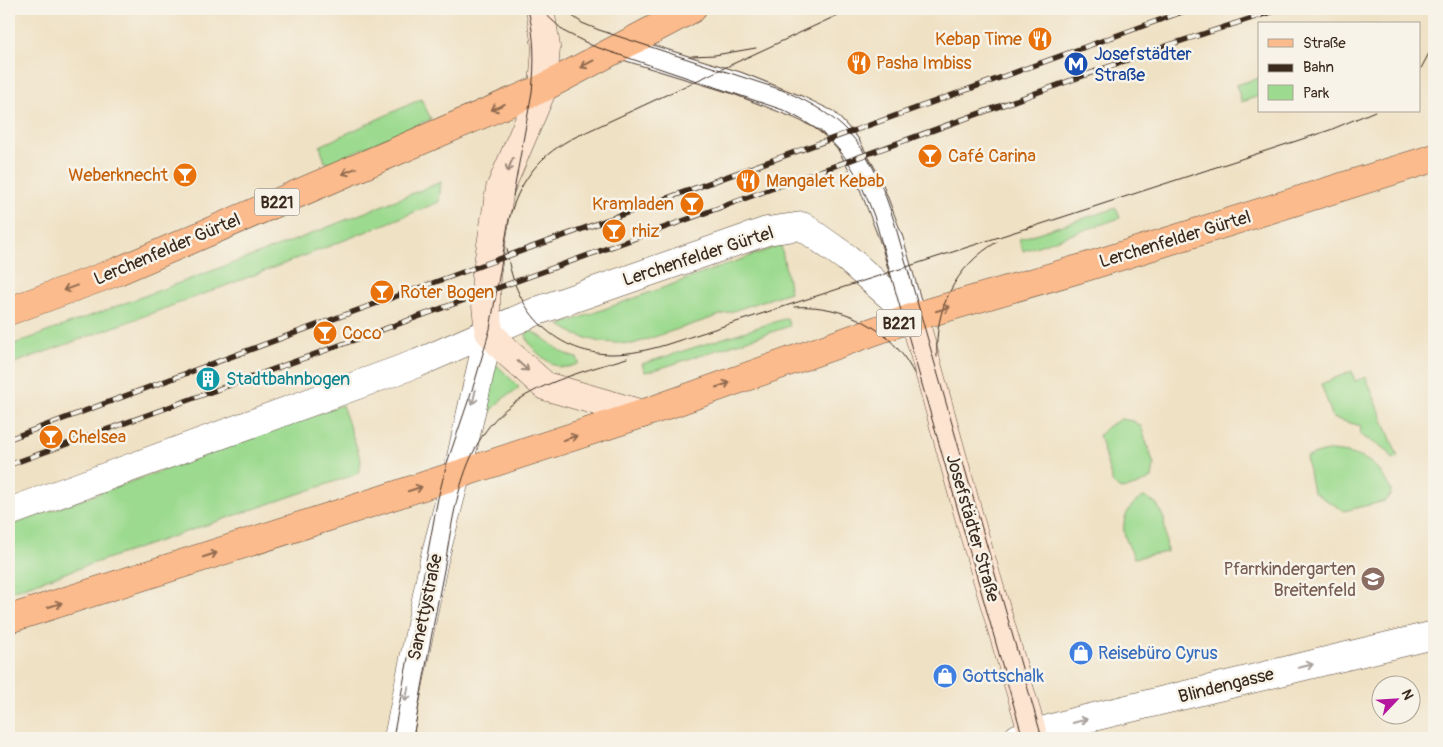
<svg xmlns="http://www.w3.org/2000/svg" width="1443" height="747" font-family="Pangolin,sans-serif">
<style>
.green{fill:#9cda8f;stroke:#6c8256}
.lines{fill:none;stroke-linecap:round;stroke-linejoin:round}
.lane-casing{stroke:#564537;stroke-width:24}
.street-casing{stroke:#564537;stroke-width:29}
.secondary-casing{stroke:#564537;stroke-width:29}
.primary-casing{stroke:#564537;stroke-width:29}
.lane{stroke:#fff;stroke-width:22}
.street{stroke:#fff;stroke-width:28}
.secondary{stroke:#fde4d1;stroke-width:28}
.primary{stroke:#fbbb8c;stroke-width:28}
.tram{stroke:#3b2a1e;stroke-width:1}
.rail-casing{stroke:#3b2a1e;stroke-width:5.5}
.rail{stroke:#f7f3e8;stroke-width:4;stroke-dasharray:11;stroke-linecap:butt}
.oneway{stroke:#916b50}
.oneway2{stroke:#9c8778}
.oneway3{stroke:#a79f9a}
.labels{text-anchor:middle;stroke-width:5;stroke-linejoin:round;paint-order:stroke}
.shield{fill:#f7f3e8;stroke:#73665b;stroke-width:1}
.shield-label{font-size:16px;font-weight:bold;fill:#3b2a1e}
.food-label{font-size:18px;fill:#c56008;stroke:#f7f3e8;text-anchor:start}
.transit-label{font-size:18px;fill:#164399;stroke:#f7f3e8;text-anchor:start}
.street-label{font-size:18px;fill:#3b2a1e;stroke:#f7f3e8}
.culture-label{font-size:18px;fill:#0d838f;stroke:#f7f3e8;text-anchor:start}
.education-label{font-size:18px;fill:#785e54;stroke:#f7f3e8;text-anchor:end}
.shop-label{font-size:18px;fill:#366cbe;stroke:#f7f3e8;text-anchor:start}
</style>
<rect width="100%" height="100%" fill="#f7f3e8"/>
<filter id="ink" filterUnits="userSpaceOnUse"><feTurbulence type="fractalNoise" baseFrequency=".02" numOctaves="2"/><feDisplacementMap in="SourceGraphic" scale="10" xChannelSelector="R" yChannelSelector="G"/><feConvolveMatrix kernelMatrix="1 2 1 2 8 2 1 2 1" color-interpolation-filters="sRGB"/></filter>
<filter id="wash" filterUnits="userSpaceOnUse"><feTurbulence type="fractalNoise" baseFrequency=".0096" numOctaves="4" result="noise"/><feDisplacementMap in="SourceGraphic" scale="20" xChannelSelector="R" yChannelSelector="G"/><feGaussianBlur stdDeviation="1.12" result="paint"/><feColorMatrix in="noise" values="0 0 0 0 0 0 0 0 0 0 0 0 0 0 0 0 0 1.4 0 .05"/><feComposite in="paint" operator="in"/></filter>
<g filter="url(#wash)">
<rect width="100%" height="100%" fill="#efe1c4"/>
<path class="green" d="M1259,78V96L1242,102L1236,85Z
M421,99L431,119L329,163L325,162L320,146Z
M441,182L439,202C297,261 153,313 9,365V346L298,239Z
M1116,208L1120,218L1023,251L1019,239Z
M781,245L790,292L633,344L600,342L576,335L560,325Z
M787,318L790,326L658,369L645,372L642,364Z
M528,331C541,332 559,355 577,358L579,363C574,366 566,368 560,367C548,364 528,347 526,335Z
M492,360L518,386V389L502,399L487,416L473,411Z
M1352,371L1355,381L1366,377L1398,457L1393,459L1387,450L1360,435L1361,426L1333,418L1321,384Z
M342,405L361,460L360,470L357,474L9,592V526Z
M1121,419L1133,421L1141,426L1154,465L1152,478L1136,486L1121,489L1113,484L1099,435L1107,427Z
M1327,451C1346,451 1369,456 1381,473C1385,478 1387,484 1391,490L1390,496L1385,501L1344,511L1313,492L1306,457Z
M1144,497L1157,504L1164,519L1167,552L1134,558C1131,550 1125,540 1124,532C1122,517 1131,502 1144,497Z"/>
</g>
<g filter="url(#ink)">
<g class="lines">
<defs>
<path id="lane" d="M620,47L737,83L798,107L827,121L848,144L870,183L892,241L914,317"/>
<path id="street" d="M9,512L418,363L537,311L767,231L802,226L847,258L914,317
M398,738L434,560L461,457L489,332
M1018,738L1077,721L1434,635"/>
<path id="secondary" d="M540,9L546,47L543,88L500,189L486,276V305L489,332L507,352L545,386L642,414
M914,317L971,524L1034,738"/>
<path id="primary" d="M9,311L116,272L543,88L692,9
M9,619L344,512L642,414L914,317L1089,266L1434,158"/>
</defs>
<use href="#lane" class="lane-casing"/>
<use href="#street" class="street-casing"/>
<use href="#secondary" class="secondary-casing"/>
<use href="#primary" class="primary-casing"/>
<use href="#lane" class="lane"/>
<use href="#street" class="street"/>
<use href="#secondary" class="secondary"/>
<use href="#primary" class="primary"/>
<path class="tram" d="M540,9L565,32L593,46L783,110C837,136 853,161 874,216L1023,738
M563,9L582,23L599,30L782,90C851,119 872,152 894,221L1042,738
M692,56L715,55L756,48
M1419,72L1434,44
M513,196L532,92C535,61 535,39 528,9
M1026,229L1330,130L1375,111
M507,249C512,306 552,354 612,354C630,354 648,350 665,345L1033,226
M794,307C832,304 874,320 898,349C905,357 910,366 915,375
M937,357C934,310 955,266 997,242
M393,738L438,498L447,463L475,381L490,329L509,219C519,183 537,158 569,140L851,9
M413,738C423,682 433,626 444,570C451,530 456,486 475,449C483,432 496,416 511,405C544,381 588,370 627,358
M939,738H945"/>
<defs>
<path id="rail" d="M9,439L314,326L1190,9
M9,465L1080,77L1169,45L1280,9"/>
</defs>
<use href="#rail" class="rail-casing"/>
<use href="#rail" class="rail"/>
</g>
<defs><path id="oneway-shaft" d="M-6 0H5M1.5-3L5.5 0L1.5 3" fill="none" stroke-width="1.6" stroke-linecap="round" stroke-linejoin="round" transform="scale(1.25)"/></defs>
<g class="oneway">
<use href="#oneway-shaft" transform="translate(587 64) rotate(152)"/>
<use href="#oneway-shaft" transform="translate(498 107) rotate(156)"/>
<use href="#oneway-shaft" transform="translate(349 171) rotate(157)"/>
<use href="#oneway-shaft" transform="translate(70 288) rotate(160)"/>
<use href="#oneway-shaft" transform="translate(943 309) rotate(-17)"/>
<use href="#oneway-shaft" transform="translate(723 385) rotate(-19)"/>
<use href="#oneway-shaft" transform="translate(570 438) rotate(-18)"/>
<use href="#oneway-shaft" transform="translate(415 489) rotate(-18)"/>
<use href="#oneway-shaft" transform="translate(210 555) rotate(-18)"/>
<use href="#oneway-shaft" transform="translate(55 605) rotate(-18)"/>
</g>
<g class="oneway2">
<use href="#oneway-shaft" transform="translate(510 165) rotate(113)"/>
<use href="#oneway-shaft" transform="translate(523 366) rotate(42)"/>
</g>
<g class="oneway3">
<use href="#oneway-shaft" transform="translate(474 397) rotate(103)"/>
<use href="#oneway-shaft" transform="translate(1306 666) rotate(-14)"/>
<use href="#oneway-shaft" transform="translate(407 694) rotate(101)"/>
<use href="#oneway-shaft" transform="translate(1080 721) rotate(-15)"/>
</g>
</g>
<defs>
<symbol id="restaurant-disc" viewBox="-11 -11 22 22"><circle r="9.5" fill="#e8710a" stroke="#f7f3e8"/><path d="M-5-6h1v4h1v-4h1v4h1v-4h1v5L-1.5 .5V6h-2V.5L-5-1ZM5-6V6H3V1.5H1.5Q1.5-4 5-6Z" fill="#fff"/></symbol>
<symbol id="metro-disc" viewBox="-11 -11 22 22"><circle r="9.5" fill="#1a4fb4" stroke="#f7f3e8"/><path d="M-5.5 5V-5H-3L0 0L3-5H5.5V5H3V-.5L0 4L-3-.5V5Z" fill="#fff"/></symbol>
<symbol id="bar-disc" viewBox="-11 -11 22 22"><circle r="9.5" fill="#e8710a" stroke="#f7f3e8"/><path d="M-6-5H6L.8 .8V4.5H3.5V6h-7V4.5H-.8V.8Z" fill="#fff"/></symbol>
<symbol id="building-disc" viewBox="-11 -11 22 22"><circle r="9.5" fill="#0f9aa8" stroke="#f7f3e8"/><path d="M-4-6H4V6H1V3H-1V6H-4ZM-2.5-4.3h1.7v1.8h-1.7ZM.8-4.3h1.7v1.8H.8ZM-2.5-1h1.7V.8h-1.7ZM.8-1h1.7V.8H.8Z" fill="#fff"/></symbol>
<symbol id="school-disc" viewBox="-11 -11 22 22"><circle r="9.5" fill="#8d6e63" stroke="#f7f3e8"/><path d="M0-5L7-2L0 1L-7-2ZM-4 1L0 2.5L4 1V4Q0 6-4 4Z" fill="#fff"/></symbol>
<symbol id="shop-disc" viewBox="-11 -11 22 22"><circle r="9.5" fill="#3f7fe0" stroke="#f7f3e8"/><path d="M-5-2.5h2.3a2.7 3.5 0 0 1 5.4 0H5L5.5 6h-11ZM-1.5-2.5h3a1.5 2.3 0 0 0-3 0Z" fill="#fff"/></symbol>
</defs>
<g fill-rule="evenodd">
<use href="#restaurant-disc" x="1026" y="25" width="28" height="28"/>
<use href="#restaurant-disc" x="845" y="49" width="28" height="28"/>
<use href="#metro-disc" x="1062" y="50" width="28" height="28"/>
<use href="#bar-disc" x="916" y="142" width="28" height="28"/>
<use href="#bar-disc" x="171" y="161" width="28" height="28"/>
<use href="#restaurant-disc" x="734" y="167" width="28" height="28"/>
<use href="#bar-disc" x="678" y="190" width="28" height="28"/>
<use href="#bar-disc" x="600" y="217" width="28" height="28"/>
<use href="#bar-disc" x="368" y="278" width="28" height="28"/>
<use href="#bar-disc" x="311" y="319" width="28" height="28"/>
<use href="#building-disc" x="194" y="365" width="28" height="28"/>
<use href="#bar-disc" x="37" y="423" width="28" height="28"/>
<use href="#school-disc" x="1359" y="565" width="28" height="28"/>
<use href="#shop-disc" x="1067" y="639" width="28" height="28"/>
<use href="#shop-disc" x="931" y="662" width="28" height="28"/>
</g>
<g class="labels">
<g class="shield">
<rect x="254.5" y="188.5" width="45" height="27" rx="4"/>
<rect x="876.5" y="309.5" width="45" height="27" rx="4"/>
</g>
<g class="shield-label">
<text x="277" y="208">B221</text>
<text x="899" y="329">B221</text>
</g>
<g class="food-label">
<text x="1022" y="45" text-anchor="end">Kebap Time</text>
<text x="876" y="69">Pasha Imbiss</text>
<text x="948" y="162">Café Carina</text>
<text x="168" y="181" text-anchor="end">Weberknecht</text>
<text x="766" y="187">Mangalet Kebab</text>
<text x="674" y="210" text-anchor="end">Kramladen</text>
<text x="632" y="237">rhiz</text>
<text x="400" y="298">Roter Bogen</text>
<text x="342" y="339">Coco</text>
<text x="68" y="443">Chelsea</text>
</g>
<g class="transit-label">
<text x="1094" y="60">Josefstädter<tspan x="1094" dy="21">Straße</tspan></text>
</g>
<g class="street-label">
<text transform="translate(1175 239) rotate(-17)" y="6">Lerchenfelder Gürtel</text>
<text transform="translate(167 249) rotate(-23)" y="6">Lerchenfelder Gürtel</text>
<text transform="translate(698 256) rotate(-18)" y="6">Lerchenfelder Gürtel</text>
<text transform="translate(973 528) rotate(74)" y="6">Josefstädter Straße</text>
<text transform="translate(425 607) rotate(-78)" y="6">Sanettystraße</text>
<text transform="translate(1226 685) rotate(-14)" y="6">Blindengasse</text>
</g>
<g class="culture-label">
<text x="226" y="385">Stadtbahnbogen</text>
</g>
<g class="education-label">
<text x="1356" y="575">Pfarrkindergarten<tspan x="1356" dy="21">Breitenfeld</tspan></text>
</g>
<g class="shop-label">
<text x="1098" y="659">Reisebüro Cyrus</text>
<text x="962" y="682">Gottschalk</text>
</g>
</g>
<rect width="1443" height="747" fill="none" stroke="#f7f3e8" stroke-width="30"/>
<rect x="1258" y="22" width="162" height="90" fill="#f7f3e8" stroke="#aca397"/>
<rect x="1268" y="39" width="25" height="8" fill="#fbbb8c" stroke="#aca397"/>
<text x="1303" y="48" font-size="15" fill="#3b2a1e">Straße</text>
<rect x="1268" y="64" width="25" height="8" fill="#3b2a1e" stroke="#aca397"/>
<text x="1303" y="72" font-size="15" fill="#3b2a1e">Bahn</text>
<rect x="1268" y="85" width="25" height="15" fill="#9cda8f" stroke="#aca397"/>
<text x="1303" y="98" font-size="15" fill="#3b2a1e">Park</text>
<g transform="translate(1396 700) rotate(65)"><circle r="24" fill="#f7f3e8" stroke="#aca397"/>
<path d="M0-4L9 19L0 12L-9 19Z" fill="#b5179e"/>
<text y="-8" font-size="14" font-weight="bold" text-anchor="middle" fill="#3b2a1e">N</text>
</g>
</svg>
